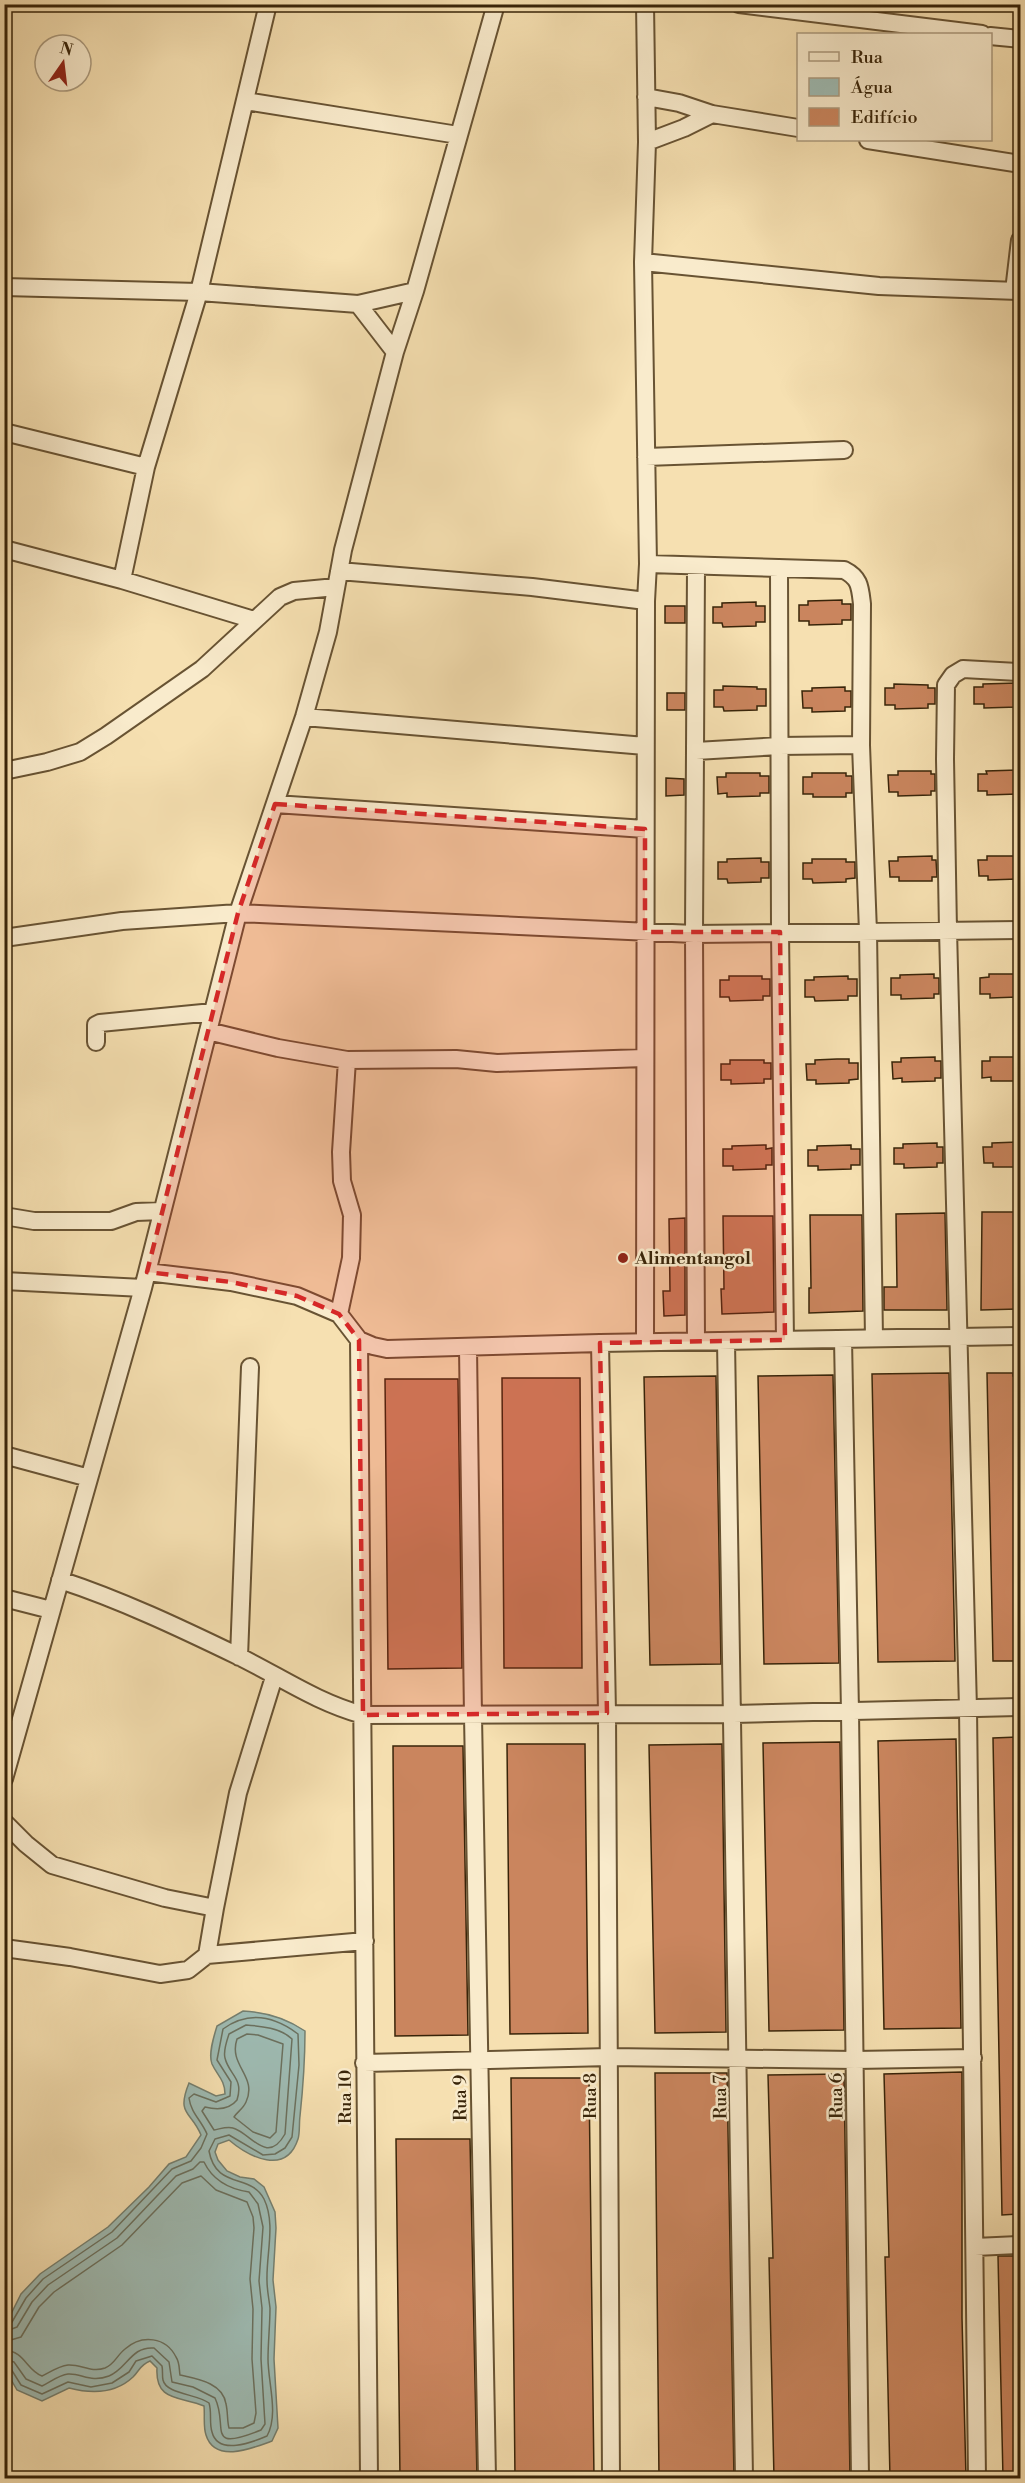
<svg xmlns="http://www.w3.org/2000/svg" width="1025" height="2483" font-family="'Libre Bodoni',serif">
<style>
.water{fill:#9ebbb3;stroke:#757f6f;stroke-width:1.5}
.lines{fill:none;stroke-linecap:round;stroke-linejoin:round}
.shore{stroke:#6b705e;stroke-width:1.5}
.building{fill:#ca855e;stroke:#382409;stroke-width:1.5}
.minor-casing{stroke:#685333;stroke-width:20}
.minor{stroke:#f9ebcc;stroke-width:16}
.marked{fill:#d62828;fill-opacity:0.2;stroke:#d62828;stroke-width:4.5;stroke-dasharray:12 8;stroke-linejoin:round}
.poi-dot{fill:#8f2418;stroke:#f9ebcc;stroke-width:2}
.labels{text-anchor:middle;stroke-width:5;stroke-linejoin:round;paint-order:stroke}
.poi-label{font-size:18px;font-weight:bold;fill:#382409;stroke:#f9ebcc;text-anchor:start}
.street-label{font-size:18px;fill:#382409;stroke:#f9ebcc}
</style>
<rect width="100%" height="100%" fill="#f6e0b1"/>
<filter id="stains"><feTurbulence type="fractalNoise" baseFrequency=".00333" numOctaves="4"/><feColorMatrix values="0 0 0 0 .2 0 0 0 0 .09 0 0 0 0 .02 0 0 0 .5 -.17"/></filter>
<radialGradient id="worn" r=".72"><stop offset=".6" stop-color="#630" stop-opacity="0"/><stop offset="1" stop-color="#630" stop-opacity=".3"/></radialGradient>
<path class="water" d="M243,2011C267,2012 286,2018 305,2031C305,2060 303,2088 300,2116C299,2123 300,2133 298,2139C286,2176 249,2157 229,2140L218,2144L215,2152L218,2160L227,2171L240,2177L254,2179L264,2187L275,2212L276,2228L273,2280L276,2307L274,2359L278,2428L272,2441C253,2448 215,2464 206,2435C203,2426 205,2415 204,2406C180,2396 155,2402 157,2368L150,2361C140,2365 140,2370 133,2377C115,2394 92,2394 69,2388L42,2401L17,2390L5,2369V2326L21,2294L40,2274L108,2227L149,2187L169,2164L186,2157L201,2135C191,2111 176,2115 189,2083L216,2096L225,2094C225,2080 217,2075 212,2064C208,2054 214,2036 217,2026Z"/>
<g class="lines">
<path class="shore" d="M246,2025C261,2026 281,2028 292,2039L285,2134C267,2166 251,2133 233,2128C227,2126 220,2129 214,2130L202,2111L205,2107C217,2110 229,2110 237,2100C244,2078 229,2075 225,2058C223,2051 227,2040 229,2034Z
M247,2034L258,2035L283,2044L276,2132L270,2138L253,2132L234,2117C237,2112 243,2109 246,2102C258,2076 228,2066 237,2039Z
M4,2325L12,2322L26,2298L43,2279L112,2232L172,2169L191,2161L201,2148L207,2134C201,2120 191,2113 189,2098L194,2094L216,2102L230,2096L231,2082L217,2060L223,2029C248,2011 274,2016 298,2034L299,2065L292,2137L285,2148L275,2154L263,2155L229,2135L215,2139L209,2151C216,2190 251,2173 264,2199C276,2224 266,2254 267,2281C267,2290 269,2299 270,2308C270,2325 268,2342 268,2359C268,2383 279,2414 267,2436C253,2442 218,2456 212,2432C209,2423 212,2412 209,2403C197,2394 166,2394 163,2380C162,2376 163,2371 162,2366L152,2356L136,2361L129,2372L112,2383L91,2387L68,2382L42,2394L21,2385L11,2369L4,2367
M4,2332L17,2327L32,2302L48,2285L117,2238L176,2176L193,2169L200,2162H204C213,2181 229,2189 249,2192L258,2204L263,2227L259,2281L262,2308L261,2359L265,2424L261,2430C204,2453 229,2427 215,2398L193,2387L172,2382L169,2362L154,2348C131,2346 127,2369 109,2376C90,2383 82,2373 68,2374C59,2375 50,2382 42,2386L26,2379L14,2362L4,2359
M4,2342L21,2337L39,2307L54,2292L122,2245L182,2183L201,2176L216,2190L247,2202L253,2217L254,2228L250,2279L253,2309L252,2359L256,2413L254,2423L243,2428H229C227,2421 228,2412 226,2404C223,2383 198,2379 180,2375C179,2370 180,2363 176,2357C166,2337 142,2334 125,2349C117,2355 115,2364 105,2368C91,2373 81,2364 68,2365C59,2366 50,2372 42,2376C26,2370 25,2351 4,2350"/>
</g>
<path class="building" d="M842,600V604H851V620H842V624L809,625V621H799V605H808V601Z
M756,602V606H765V622H756V626L723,627L722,623H713V607H722V603Z
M665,606H685V623H665Z
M1017,683V687H1020V703H1017V707L984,708V704H974V687H983V684Z
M894,684L928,685V688H935V704H928V708L895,709V705H885V688H894Z
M723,686L757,687V689H766V706H757V710L724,711L723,707H714V690H723Z
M845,687V691H851V707H845V711L812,712V708H803L802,691H812V688Z
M667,693H685V710H667Z
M1020,770V794L987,795V791H978V774H987L986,771Z
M898,771H931V774H935V791H931V795L898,796V792H889L888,775H898Z
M726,773H760V776H769V793H760V796L727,797V793L718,794L717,777H726Z
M812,773H846V776H852V793H846V797H813V794H803V777H812Z
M666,778L684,779V795L666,796Z
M932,856V860H936L937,877H932V881H899V877H890L889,861H898V857Z
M987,856H1020V879L988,880V876H979L978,860H987Z
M761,858V862H769V878H761V882L728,883L727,879H718V862H727V859Z
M812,859H846V862H855V878L846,879V882L813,883L812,879H803V863H812Z
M934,974V978H939V994H934V998L901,999V995H891V978H900V975Z
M989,974H1020V997L990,998V994H980V978L989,977Z
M729,976H762V979H770V996H763V1000L730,1001L729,997H720V980H729Z
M848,976V979H857V996H848V1000L815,1001L814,997H805V980H814V977Z
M935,1057V1061H941V1078H935V1081L902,1082V1078L893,1079L892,1062H901V1058Z
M990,1057H1020V1081H991V1077L982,1078V1061H990Z
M837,1059H849V1063H858V1079L849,1080V1083L816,1084V1080H807L806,1064H815V1060Z
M730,1060H764V1063H771V1079H764V1083L731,1084V1080H721V1064H730Z
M1020,1142V1167H993V1163H984L983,1147H992V1143Z
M937,1143V1147H943V1163H937V1167L904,1168V1164H894V1148H903V1144Z
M766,1145V1149L772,1148V1165H766V1169L733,1170V1166H723V1149H732V1146Z
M851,1145V1149H860V1165H851V1169L818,1170V1166H808V1150H817V1146Z
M982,1212H1020V1309L981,1310Z
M945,1213L947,1310H884V1287H897L896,1214Z
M810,1215H862L863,1311L809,1313V1288H811Z
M723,1216H773L774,1312L722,1314L721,1289H724Z
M685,1218V1315L664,1316L663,1291H670L669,1219Z
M949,1373L955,1661L878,1662L872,1374Z
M987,1373H1013V1376H1018L1020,1485L1019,1661H993Z
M833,1375L839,1663L764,1664L758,1376Z
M716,1376L721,1664L650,1665L644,1377Z
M502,1378H580L582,1668H504Z
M385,1379H458L462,1668L388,1669Z
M1019,1737L1020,1741V2214L1002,2215L993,1738Z
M956,1739L961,2028L884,2029L878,1741Z
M840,1742L844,2030L769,2031L763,1743Z
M507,1744H585L588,2033L510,2034Z
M722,1744L726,2032L655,2033L649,1745Z
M393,1746H463L468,2035L395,2036Z
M962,2072V2318L966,2478H890L885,2257H889L884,2074Z
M655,2073H727L734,2478H659Z
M844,2074L850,2478H774L769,2258H773L768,2075Z
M511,2078H589L594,2478H515Z
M396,2139H470L477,2478H400Z
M998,2256H1020V2478H1003Z"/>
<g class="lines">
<defs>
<path id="minor" d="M268,4L199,292L358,304L415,291
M645,4L647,142L643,262L648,564L646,601
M739,4L982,34
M990,36L1020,39
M646,97L679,103L712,114L798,128
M245,101L458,135
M868,140L1020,164
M647,142L684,128L712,114
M643,262L879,286L1020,291
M4,287L199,292L146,467L122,580
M1014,291L1020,240
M358,304L395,352
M4,432L146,467
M646,457L844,450
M4,549L122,580L254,620
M648,564L844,570C860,578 860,587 862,604L861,745L868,932L874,1338
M779,568L780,932L785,1340
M339,571L532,587L646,601L645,1342
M304,717L645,746
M696,751L779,746L861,745
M4,771L47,762L80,752L106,736L202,669L280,597L294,591L336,587
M275,804L645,829
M4,938L122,921L238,913L694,934L1020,930
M208,1031L278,1048L347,1060L456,1059L497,1063L644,1058
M96,1042V1025L100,1023L213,1012
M4,1216L34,1221H111L136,1212L162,1211
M147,1272L231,1282L297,1296L339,1314L359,1340L373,1346L387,1349L600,1343L1020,1336
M4,1281L143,1288
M339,1314L351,1258L352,1215L342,1181L341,1152L347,1060
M843,1339L850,1712L860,2478
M359,1340L369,2478
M696,1341L694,934L696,567
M726,1341L744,2478
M600,1343L607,1713L611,2478
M468,1348L473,1716L487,2478
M4,1455L89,1478
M60,1580C121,1600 180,1628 238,1656C281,1677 316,1702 363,1715L734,1714L1020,1707
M4,1598L51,1610
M239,1657L250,1367
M4,1779L143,1288L238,913L304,717L328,632L343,550L395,352L415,291L496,4
M4,1822L26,1844L52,1865L165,1898L215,1908L207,1955
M215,1908L238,1793L274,1677
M4,1948L70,1957L160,1974L188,1970L207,1955L365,1941
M364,2063L609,2057L855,2060L973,2058
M975,2247L1020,2245
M977,2478L968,1709L948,930L945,759L946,685L953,675L963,669L1020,672"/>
</defs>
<use href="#minor" class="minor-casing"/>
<use href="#minor" class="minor"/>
</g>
<path class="marked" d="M275,804L645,829V932H780L785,1340L600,1343L607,1713L363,1715L359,1340L339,1314L297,1296L231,1282L147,1272L238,913Z"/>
<circle class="poi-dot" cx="623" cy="1258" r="6"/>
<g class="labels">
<g class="poi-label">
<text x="635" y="1264">Alimentangol</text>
</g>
<g class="street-label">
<text transform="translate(590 2096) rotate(-90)" y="6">Rua 8</text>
<text transform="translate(836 2096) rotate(-91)" y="6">Rua 6</text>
<text transform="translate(345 2097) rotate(-90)" y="6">Rua 10</text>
<text transform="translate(720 2097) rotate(-91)" y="6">Rua 7</text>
<text transform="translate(460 2098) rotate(-91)" y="6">Rua 9</text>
</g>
</g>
<rect width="1025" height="2483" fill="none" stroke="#f6e0b1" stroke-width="24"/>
<rect x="6" y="6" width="1013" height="2471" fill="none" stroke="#382409" stroke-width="3"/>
<rect x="12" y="12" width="1001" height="2459" fill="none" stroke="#382409" stroke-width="1.5"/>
<rect x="797" y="33" width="195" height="108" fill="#f9ebcc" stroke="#ac9b7e" stroke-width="1.5"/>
<rect x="809" y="52" width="30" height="9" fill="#f9ebcc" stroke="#ac9b7e" stroke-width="1.5"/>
<text x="851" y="63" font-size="18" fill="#382409">Rua</text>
<rect x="809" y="78" width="30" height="18" fill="#9ebbb3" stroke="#ac9b7e" stroke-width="1.5"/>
<text x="851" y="93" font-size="18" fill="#382409">Água</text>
<rect x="809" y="108" width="30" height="18" fill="#ca855e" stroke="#ac9b7e" stroke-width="1.5"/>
<text x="851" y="123" font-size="18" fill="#382409">Edifício</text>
<g transform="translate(63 63) rotate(14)"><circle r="28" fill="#f9ebcc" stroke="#ac9b7e" stroke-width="1.5"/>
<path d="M0-4.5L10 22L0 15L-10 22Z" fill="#8f2418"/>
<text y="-9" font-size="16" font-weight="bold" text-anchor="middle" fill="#382409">N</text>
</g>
<rect width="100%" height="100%" filter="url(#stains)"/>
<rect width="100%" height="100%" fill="url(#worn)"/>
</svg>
